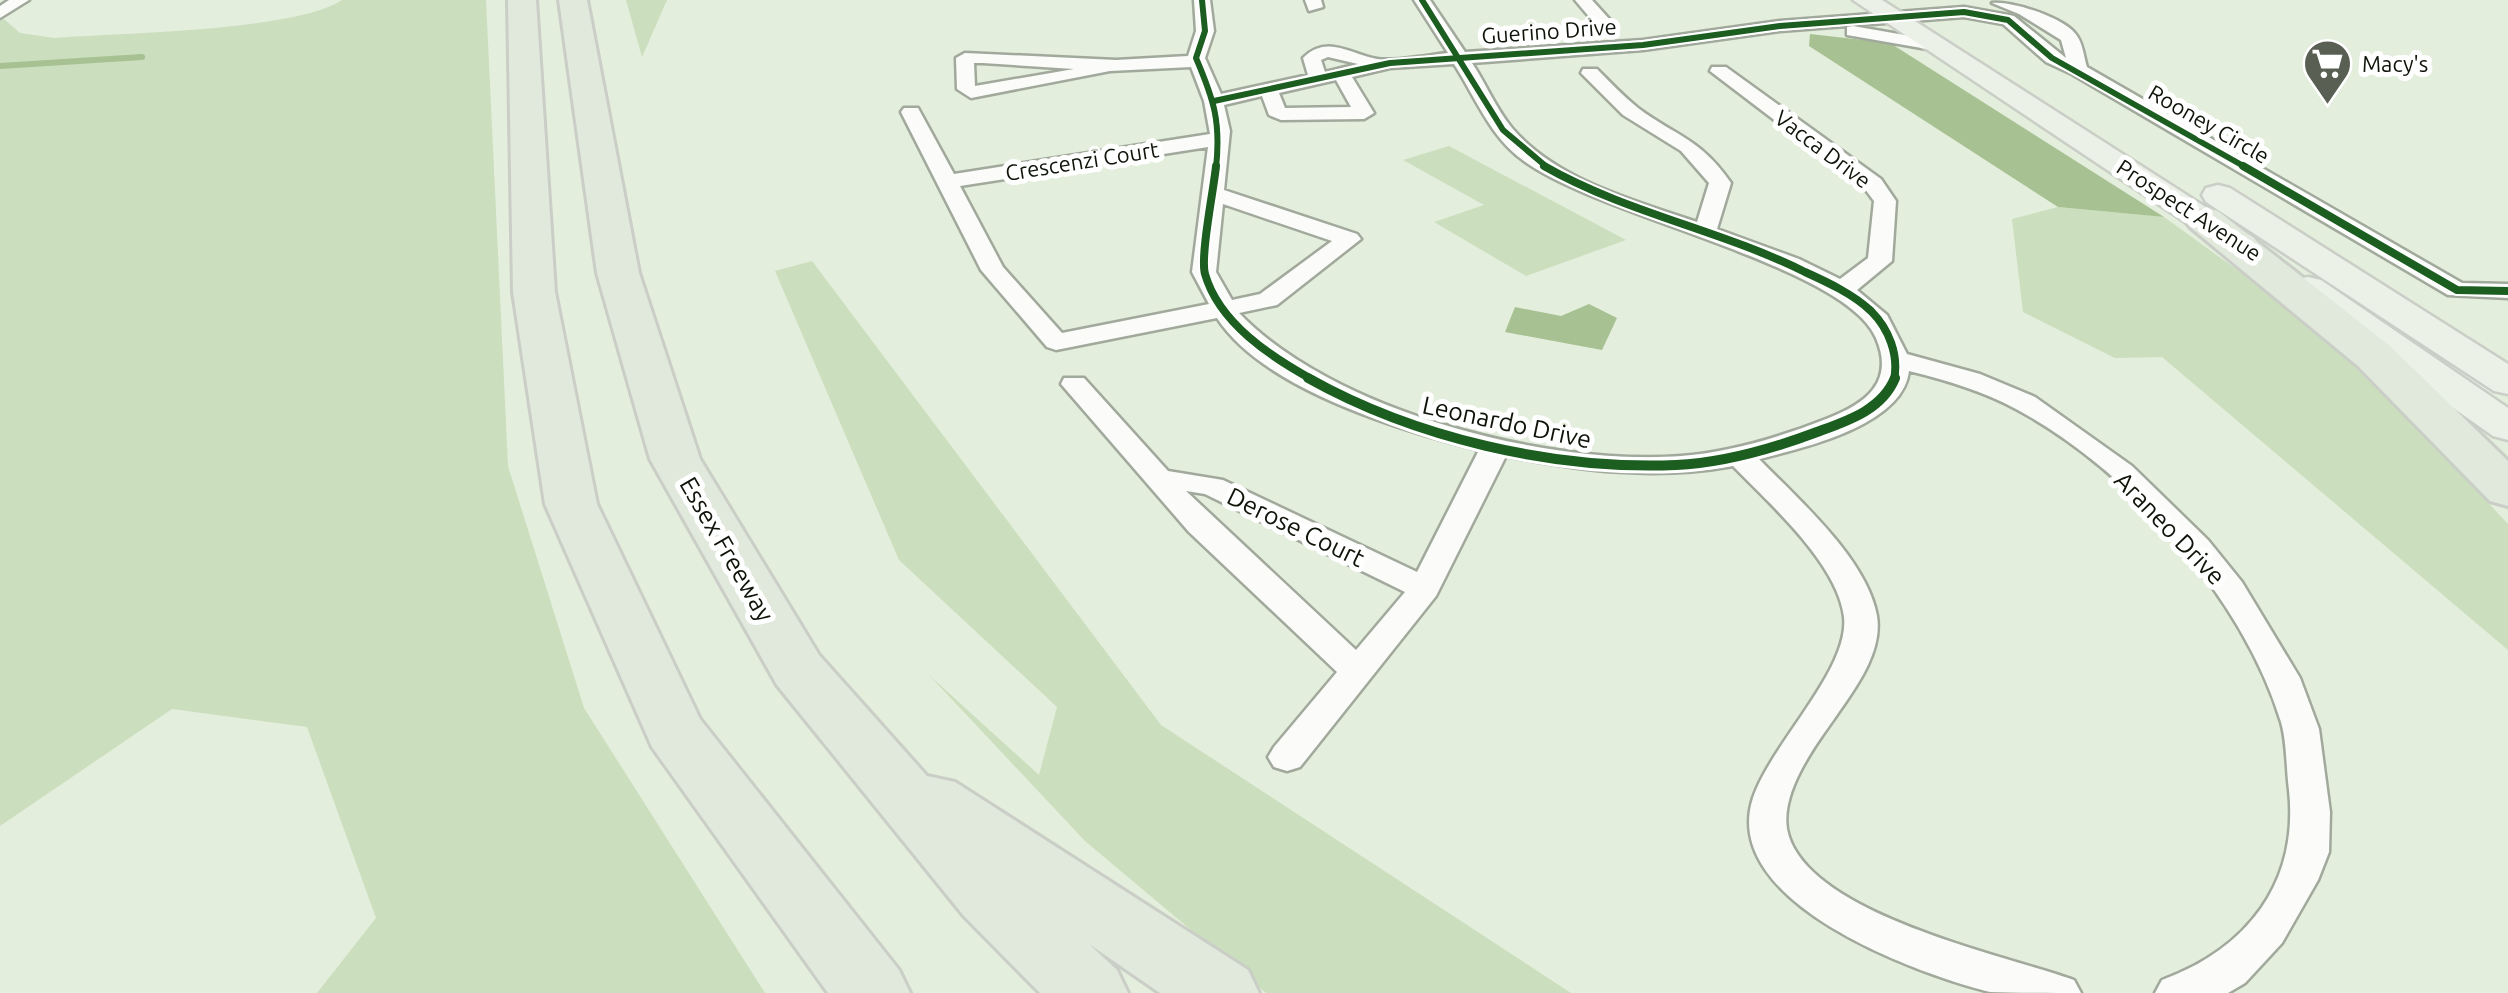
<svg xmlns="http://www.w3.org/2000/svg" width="2508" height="993" font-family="Ubuntu,sans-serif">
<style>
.green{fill:#cbdebd}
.water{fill:#a7c192}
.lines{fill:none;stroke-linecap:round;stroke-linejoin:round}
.stream{stroke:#a7c192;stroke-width:6}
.minor-casing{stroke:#a1a99c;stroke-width:5}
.primary-casing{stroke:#cacec6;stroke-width:5}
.motorway-casing{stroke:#cacec6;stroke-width:6}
.minor{fill:#fbfcfa;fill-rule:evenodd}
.primary{fill:#ecf1e8;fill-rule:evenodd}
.motorway{fill:#e1e8dc;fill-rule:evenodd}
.cycleway-far2-casing{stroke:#fff;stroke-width:10}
.cycleway-far1-casing{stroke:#fff;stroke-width:12}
.cycleway-casing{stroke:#fff;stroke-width:16}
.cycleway-far2{stroke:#1b5e20;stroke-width:6}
.cycleway-far1{stroke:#1b5e20;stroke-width:8}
.cycleway{stroke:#1b5e20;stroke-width:10}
.labels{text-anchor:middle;stroke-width:10;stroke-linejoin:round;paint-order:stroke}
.far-street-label{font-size:22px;fill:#0e1409;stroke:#fff}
.far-poi-label{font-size:22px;fill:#0e1409;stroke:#fff;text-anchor:start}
.street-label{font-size:25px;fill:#0e1409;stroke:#fff}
</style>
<rect width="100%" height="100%" fill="#e4eedc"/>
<path class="green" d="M342,0H486L508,466L584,708L765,993H317L376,918L307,727L172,709L0,826V20L4,19L20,33L54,38C117,33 296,31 342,0Z
M626,0H667L642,57Z
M1449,146L1626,240L1526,276L1434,222L1484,205L1403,160Z
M2058,207L2164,217L2341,345L2508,524V650L2162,357L2115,358L2023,312L2012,219Z
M812,261L1161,725L1571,993H1266L1085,841L929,675L1039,775L1057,707L899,560L775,271Z"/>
<path class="water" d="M1810,34L1890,43L2164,217L2058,207L1809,46Z
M1589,304L1617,318L1602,350L1505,332L1515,307L1561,316Z"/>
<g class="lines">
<path class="stream" d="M0,66L142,57"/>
<defs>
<path id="minor" d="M9,0H29L0,18V6Z
M1194,0H1210L1214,31L1205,58L1221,94L1308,75L1303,58C1327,34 1350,54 1377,59C1393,62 1429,55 1448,53L1414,0H1430L1465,52L1643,40L1780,21L1964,7L2014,16L2066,58L2061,40L2019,14L1992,3C2010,0 2066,18 2077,36C2083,44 2084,58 2087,67L2462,283L2508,284V298L2448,295L2072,74L2046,62L2003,24L1964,17L1780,31L1643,50L1472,63C1486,84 1496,109 1512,128C1556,180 1635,201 1697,222L1709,183L1681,151L1623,115L1581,73L1583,69H1597C1610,82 1623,96 1638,108C1677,137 1700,138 1731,183L1717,229L1799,259L1840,279L1868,258L1874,201L1865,189L1710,71L1712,67H1726L1881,179L1896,201L1892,261L1857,290L1887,315L1907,354L1980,374L2035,397L2132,466L2208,540L2242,582L2300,678L2319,729L2330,812L2329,852L2318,880L2282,943L2245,983L2228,993H2155L2162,980C2247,949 2299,883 2289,790C2286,767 2287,743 2281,722C2243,598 2130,470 2016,409C1983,391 1946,380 1909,371C1903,425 1804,448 1759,459C1798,499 1867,559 1877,616C1883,653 1854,690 1834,719C1814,747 1781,792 1787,829C1803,914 2005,955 2074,980L2081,993C2052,993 2017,993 1990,992C1915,973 1719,902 1753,798C1771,744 1850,669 1844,617C1838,564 1769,503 1733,466C1656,480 1582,471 1506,456L1436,596L1300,767L1287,771L1274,767L1268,757L1274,747L1337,672L1189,532L1061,384L1064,378H1084L1168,471L1223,480L1417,572L1479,450C1400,430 1263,389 1217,318L1056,350L1047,347L981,270L901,112L904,108H918L954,174L1210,134L1204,101L1191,67L1110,71L971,98L957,89L956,58L965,53L1116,60L1188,56L1196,31ZM1328,57L1358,64L1325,72L1321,60ZM974,63H983L1074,69L975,86ZM1454,64C1476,98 1490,137 1524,161C1600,217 1845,265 1876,338C1895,382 1866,404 1826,419C1780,437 1731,452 1681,456C1547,466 1333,411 1239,313L1277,305L1361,239L1357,234L1224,190L1230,131L1224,105L1262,96L1269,115L1281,120L1364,119L1374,113L1352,77L1390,68ZM1336,80L1351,107L1285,108L1279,93ZM1208,147L1192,272L1209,304L1062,333L1003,267L960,186ZM1223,204L1332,241L1260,294L1232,300L1216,272ZM1186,491L1205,494L1405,592L1356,650Z
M1305,0H1321L1323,7L1309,11Z
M1575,0H1592L1611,21L1596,25Z
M1853,26L1933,40L1942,45L1933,50L1847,35V27Z"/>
<path id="primary" d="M1853,0H1882L2254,238L2259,245L2254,252L2242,255L2230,252Z
M2218,185L2230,188L2508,364V394L2494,391L2206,202L2202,195L2206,188Z
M2308,277L2321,280L2508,408V440L2493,436L2295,296L2290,288L2295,280Z"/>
<path id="motorway" d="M508,0H536L555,292L597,504L700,719L899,970L910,993H828L652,747L545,504L513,292Z
M559,0H587L639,273L700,459L819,655L927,776L955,782L1248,970L1259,993H1160L1089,944L1117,970L1128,993H1040L964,916L777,685L650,459L597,273Z
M2204,207L2218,211L2390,346L2508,461V506L2490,501L2358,366L2190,227L2184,219L2190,211Z"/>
</defs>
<use href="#minor" class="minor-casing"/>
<use href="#primary" class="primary-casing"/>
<use href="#motorway" class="motorway-casing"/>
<use href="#minor" class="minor"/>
<use href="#primary" class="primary"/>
<use href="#motorway" class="motorway"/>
<defs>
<path id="cycleway-far2" d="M1202,0L1205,31L1196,58C1214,100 1221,122 1216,168
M1422,0L1503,130L1548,168
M1214,101L1390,63L1643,45L1780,26L1964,12L2008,20L2052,58L2247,168"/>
<path id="cycleway-far1" d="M1216,166C1214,188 1200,256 1205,274C1219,323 1271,357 1313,380
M1544,166C1626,213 1721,230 1805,272C1827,282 1853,294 1871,311C1889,329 1899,355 1894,380
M2243,166L2457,290L2508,291"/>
<path id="cycleway" d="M1308,378C1415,438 1553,470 1676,465C1724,463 1772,449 1817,432C1847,421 1882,410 1895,378"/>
</defs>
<use href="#cycleway-far2" class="cycleway-far2-casing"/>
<use href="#cycleway-far1" class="cycleway-far1-casing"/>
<use href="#cycleway" class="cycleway-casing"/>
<use href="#cycleway-far2" class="cycleway-far2"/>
<use href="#cycleway-far1" class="cycleway-far1"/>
<use href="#cycleway" class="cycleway"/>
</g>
<defs>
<symbol id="supermarket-pin" viewBox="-11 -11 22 30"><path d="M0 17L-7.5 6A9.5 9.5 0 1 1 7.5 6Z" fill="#596053" stroke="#fff"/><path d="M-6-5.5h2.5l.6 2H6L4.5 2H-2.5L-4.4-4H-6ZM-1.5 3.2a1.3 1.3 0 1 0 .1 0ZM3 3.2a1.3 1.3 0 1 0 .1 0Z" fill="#fff"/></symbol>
</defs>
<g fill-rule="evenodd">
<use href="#supermarket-pin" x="2300" y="36" width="55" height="75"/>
</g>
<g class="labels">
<g class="far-street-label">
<text transform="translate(1549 31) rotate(-4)" y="8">Guerino Drive</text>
<text transform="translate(2209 124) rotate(30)" y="8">Rooney Circle</text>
<text transform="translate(1823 149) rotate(37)" y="8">Vacca Drive</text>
<text transform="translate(1082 161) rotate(-9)" y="8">Crescenzi Court</text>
<text transform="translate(2189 210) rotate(33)" y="8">Prospect Avenue</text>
</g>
<g class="far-poi-label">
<text x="2362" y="72">Macy's</text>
</g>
<g class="street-label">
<text transform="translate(1507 422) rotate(12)" y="9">Leonardo Drive</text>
<text transform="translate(1296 527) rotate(26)" y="9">Derose Court</text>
<text transform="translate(2170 528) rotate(46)" y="9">Araneo Drive</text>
<text transform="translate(727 549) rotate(60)" y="9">Essex Freeway</text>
</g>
</g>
</svg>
